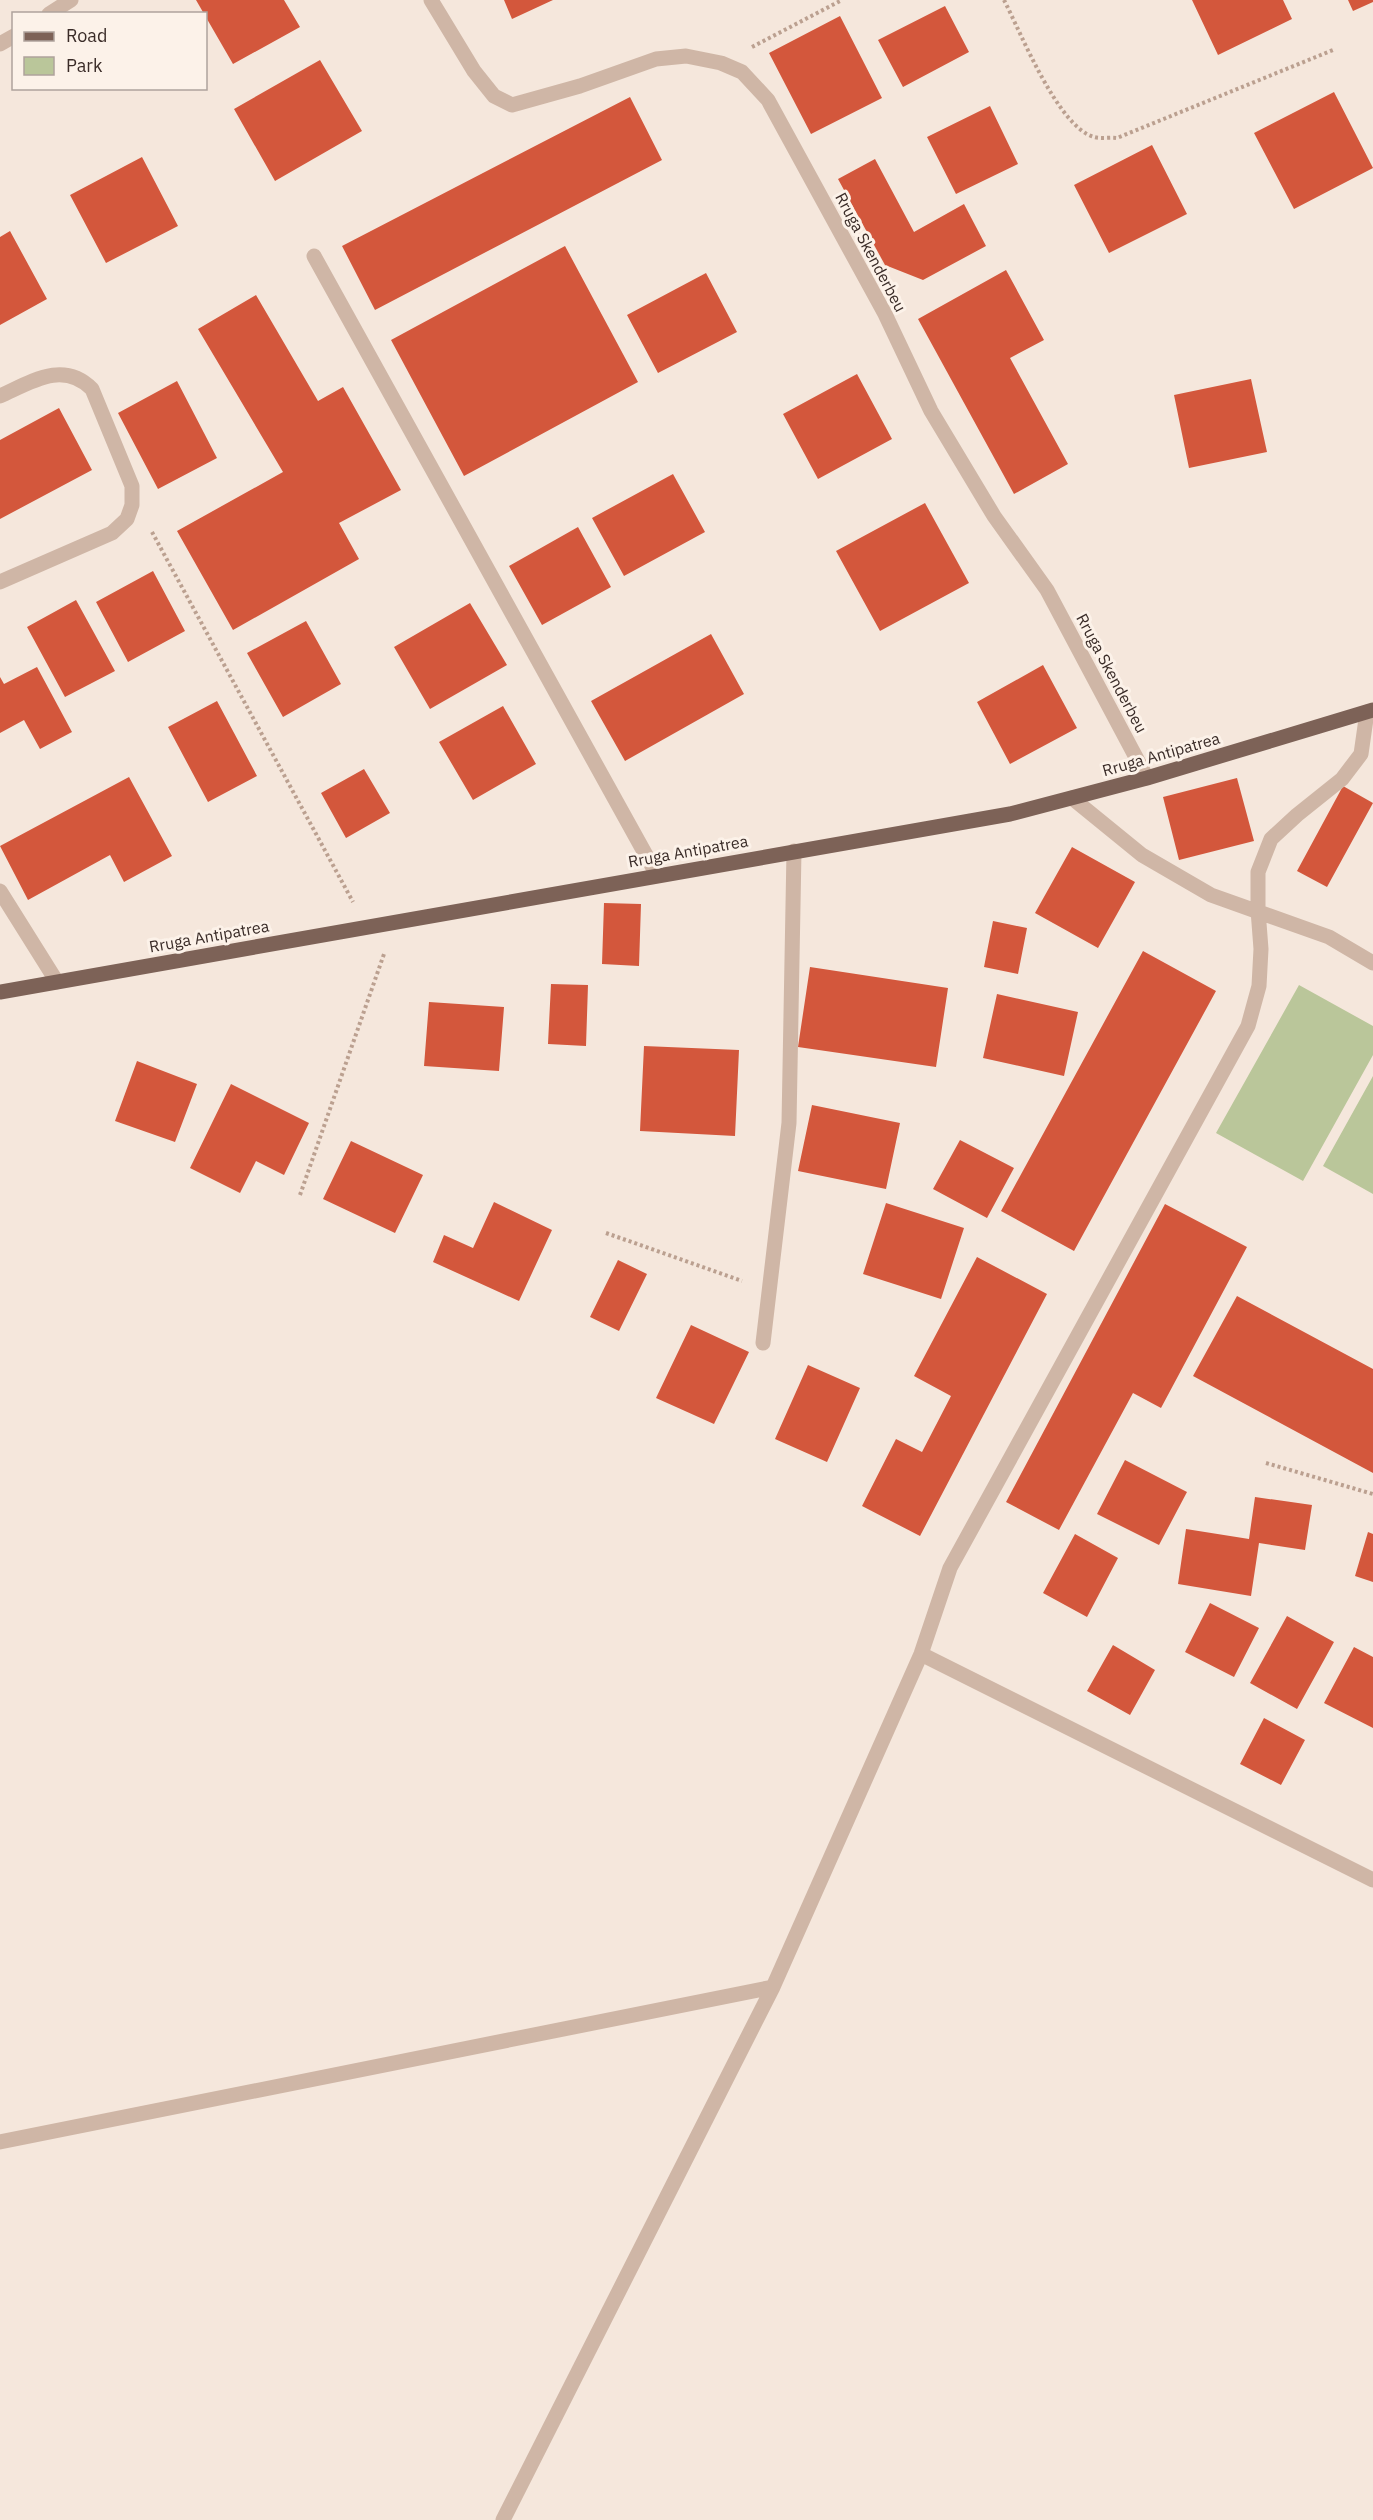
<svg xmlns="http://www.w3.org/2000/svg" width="1373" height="2520" font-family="'IBM Plex Sans',sans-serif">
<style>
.green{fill:#bac69a}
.building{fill:#d3573c}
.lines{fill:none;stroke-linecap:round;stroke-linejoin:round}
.path{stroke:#bba090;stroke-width:4;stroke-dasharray:3 3;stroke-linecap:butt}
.lane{stroke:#cfb6a6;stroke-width:15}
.street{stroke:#cfb6a6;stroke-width:15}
.primary{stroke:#7d6257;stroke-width:15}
.labels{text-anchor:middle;stroke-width:6;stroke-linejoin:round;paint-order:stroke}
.street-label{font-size:16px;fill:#3a2c28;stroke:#fcf2e9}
</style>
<rect width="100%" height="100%" fill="#f5e7dc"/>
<path class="green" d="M1299,985L1373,1026V1055L1303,1181L1216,1133Z
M1373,1076V1194L1323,1166Z"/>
<path class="building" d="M196,0H284L300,27L233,64Z
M504,0H553L512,19Z
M1192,0H1283L1292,19L1218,55Z
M1348,0H1373V2L1353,11Z
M945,6L969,52L903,87L878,40Z
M840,16L882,98L811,134L769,53Z
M320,60L362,131L275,181L234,109Z
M1334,92L1373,168L1294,209L1254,133Z
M630,97L662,160L375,310L342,246Z
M990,106L1018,164L956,194L927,137Z
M1152,145L1187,214L1109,253L1074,185Z
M142,157L178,226L106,263L70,195Z
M875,159L914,232L964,204L986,246L923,280L885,265L838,179Z
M10,231L47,299L0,325V237Z
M565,246L638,382L464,476L391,340Z
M1006,270L1044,340L1010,358L1068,464L1014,494L918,319Z
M706,273L737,332L658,373L627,315Z
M256,295L318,401L343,387L401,490L339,523L359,559L233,630L177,531L283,472L198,329Z
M857,374L892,439L818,479L783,414Z
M1251,379L1267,452L1189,468L1174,395Z
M177,381L217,458L158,489L118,413Z
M59,408L92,470L0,519V440Z
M673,474L705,532L624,576L592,518Z
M925,503L969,583L880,631L836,551Z
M578,527L611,587L542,625L509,566Z
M153,571L185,631L128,662L96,602Z
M76,600L115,671L65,697L27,627Z
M470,603L507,665L430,709L394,647Z
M306,621L341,684L283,717L247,653Z
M711,634L744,694L625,761L591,701Z
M1043,665L1077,728L1010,764L977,702Z
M37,667L72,732L40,749L24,720L0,733V677L4,684Z
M217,701L257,776L208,802L168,727Z
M503,706L536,764L473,800L439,742Z
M364,769L390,813L346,838L321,793Z
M129,777L172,856L124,882L110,855L28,900L0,846Z
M1237,778L1254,841L1179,860L1163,797Z
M1343,786L1373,803L1327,887L1297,871Z
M1072,847L1135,882L1098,948L1035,913Z
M604,903L641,904L639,966L602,964Z
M993,921L1027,928L1018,974L984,967Z
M1143,951L1216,991L1074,1251L1001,1211Z
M810,967L948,988L936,1067L798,1047Z
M551,984L588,985L586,1046L548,1044Z
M997,994L1078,1012L1064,1076L983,1058Z
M429,1002L504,1007L499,1071L424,1066Z
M644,1046L739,1050L735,1136L640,1131Z
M137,1061L197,1084L175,1142L115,1121Z
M231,1084L309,1123L284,1175L256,1161L240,1193L190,1168Z
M812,1105L900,1123L886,1189L798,1171Z
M960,1140L1014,1168L987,1218L933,1189Z
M351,1141L423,1175L395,1233L323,1199Z
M494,1202L552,1230L519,1301L433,1262L444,1235L473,1248Z
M886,1203L964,1228L941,1299L863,1274Z
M1165,1204L1247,1247L1161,1408L1133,1393L1059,1530L1006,1502Z
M977,1257L1047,1294L920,1536L862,1506L896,1439L922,1452L951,1396L914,1376Z
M618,1260L647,1274L619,1331L590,1317Z
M1237,1296L1373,1369V1473L1193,1376Z
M691,1325L749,1352L714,1424L656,1398Z
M808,1365L860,1388L827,1462L775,1439Z
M1125,1460L1187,1492L1159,1545L1097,1514Z
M1255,1497L1312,1505L1305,1550L1259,1543L1251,1596L1178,1584L1186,1529L1249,1539Z
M1368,1532L1373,1534V1582L1355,1576Z
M1075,1534L1118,1558L1087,1617L1043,1593Z
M1210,1603L1259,1628L1234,1677L1185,1652Z
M1287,1616L1334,1642L1297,1709L1250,1683Z
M1113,1645L1155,1670L1130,1715L1087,1691Z
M1354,1647L1373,1657V1728L1324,1703Z
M1264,1718L1305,1740L1281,1785L1240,1764Z"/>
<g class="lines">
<path class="path" d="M1004,0C1021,33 1058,127 1094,137C1101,139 1110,137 1117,138L1333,50
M752,47L842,0
M152,532L353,902
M300,1195L384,954
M606,1233L742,1281
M1266,1463L1373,1494"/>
<path class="lane" d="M49,14L71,0
M0,44L14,36
M0,396C31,382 63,360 92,389L132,486V505L127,519L112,533L0,582"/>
<path class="street" d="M431,0L474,71L494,96L512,105L580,86L656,59L686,56L721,63L742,72L768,100L885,314L931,411L994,516L1047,590L1147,778
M314,256L657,875
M1072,798L1142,855L1211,895L1329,937L1373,963
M0,891L57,982
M763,1343L789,1123L794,851
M921,1654L1373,1880
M0,2142L773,1987
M503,2520L773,1987L921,1654L950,1568L1248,1026L1259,986L1261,949L1258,910V872L1271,839L1297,815L1342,779L1361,754L1367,712"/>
<path class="primary" d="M0,992L1010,814L1147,778L1373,710"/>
</g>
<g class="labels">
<g class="street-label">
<text transform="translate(871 252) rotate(62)" y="6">Rruga Skenderbeu</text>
<text transform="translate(1112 673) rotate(62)" y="6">Rruga Skenderbeu</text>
<text transform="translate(1161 754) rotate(-16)" y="6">Rruga Antipatrea</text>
<text transform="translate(688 851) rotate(-10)" y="6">Rruga Antipatrea</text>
<text transform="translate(209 936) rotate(-10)" y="6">Rruga Antipatrea</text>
</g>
</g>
<rect x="12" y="12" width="195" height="78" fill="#fcf2e9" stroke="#aea39c" stroke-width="1.5"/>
<rect x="24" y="32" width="30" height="9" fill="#7d6257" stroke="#aea39c" stroke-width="1.5"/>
<text x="66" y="42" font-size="18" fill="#3a2c28">Road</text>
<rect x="24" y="57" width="30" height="18" fill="#bac69a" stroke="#aea39c" stroke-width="1.5"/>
<text x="66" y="72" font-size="18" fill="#3a2c28">Park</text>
</svg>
